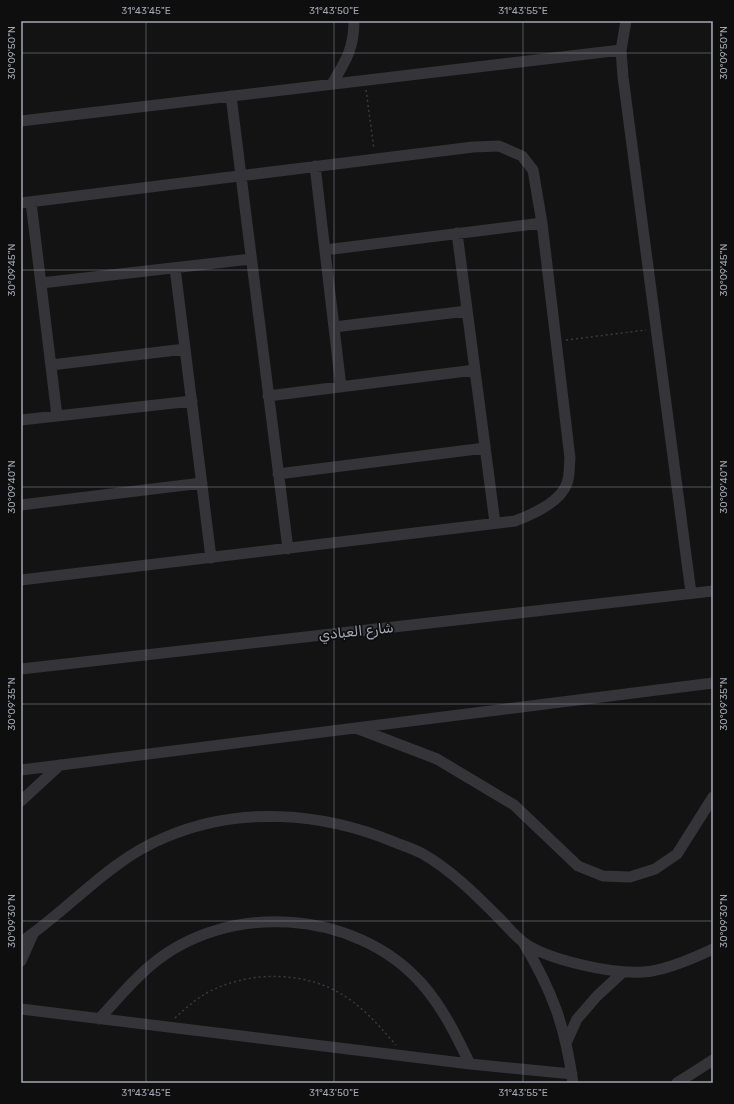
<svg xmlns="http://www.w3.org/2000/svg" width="734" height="1104" font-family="Rubik,Vazirmatn,sans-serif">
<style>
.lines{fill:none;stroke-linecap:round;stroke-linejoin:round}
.path{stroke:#3a3b40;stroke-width:1.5;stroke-dasharray:2 3;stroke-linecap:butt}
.minor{stroke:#343439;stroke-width:11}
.ticks{fill:none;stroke:#a4a8b4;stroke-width:1;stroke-opacity:0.45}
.labels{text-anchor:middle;stroke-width:3.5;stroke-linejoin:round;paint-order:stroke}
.street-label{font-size:14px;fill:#a4a8b4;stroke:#0e0e0f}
.neatline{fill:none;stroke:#a4a8b4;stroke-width:1.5}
.ticks-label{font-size:10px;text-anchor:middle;fill:#a4a8b4}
</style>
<rect width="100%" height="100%" fill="#131314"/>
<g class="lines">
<path class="path" d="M366,90L374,149
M566,340L646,330
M175,1018C189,1005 204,992 222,986C260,971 311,973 346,997C366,1010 380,1027 396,1045"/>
<path class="minor" d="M626,21L621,50L623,77L691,593
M332,84C346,61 354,48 354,21
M231,96L288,549
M21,121L621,50
M315,166L341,387
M31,202L57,416
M21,203L473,147L499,146L522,156L533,170L542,223L570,458C569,466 570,476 567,483C561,502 531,515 515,521L21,580
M457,233L495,523
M325,250L542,223
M175,268L211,558
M41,283L251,259
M334,327L467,311
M51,365L185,349
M268,396L475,370
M21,420L192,401
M278,474L485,448
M21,505L202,483
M21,669L713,591
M356,728L437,759L514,805L578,866L603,876L630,877L655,869L677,854L713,797
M21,770L713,683
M21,801L60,765
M21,942C71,908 109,860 166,837C239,806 322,812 394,842C404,846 414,849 423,854C451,870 475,894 498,917C506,925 514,935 523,942C547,960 612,974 643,972C664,971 694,958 713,949
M523,942C553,992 565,1026 573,1083
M21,961L33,934
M21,1009L470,1064L572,1074
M99,1019C116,1001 131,982 150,966C225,901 355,908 422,984C443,1008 456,1035 470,1064
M567,1041L577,1019L597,996L623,972
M677,1083L713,1060"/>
</g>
<path class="ticks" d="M146,21V1083M334,21V1083M523,21V1083M712,21V1083M21,53H713M21,270H713M21,487H713M21,704H713M21,921H713"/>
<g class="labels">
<g class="street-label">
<text transform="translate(356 631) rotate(-6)" y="5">شارع العبادي</text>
</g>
</g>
<rect width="734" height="1104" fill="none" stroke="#0e0e0f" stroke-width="44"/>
<rect x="22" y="22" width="690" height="1060" class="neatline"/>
<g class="ticks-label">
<text x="146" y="14">31°43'45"E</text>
<text x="334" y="14">31°43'50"E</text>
<text x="523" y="14">31°43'55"E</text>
<text transform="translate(11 53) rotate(-90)" y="4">30°09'50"N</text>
<text transform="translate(723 53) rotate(-90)" y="4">30°09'50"N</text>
<text transform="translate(11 270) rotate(-90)" y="4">30°09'45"N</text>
<text transform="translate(723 270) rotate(-90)" y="4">30°09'45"N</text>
<text transform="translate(11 487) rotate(-90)" y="4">30°09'40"N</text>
<text transform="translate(723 487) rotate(-90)" y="4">30°09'40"N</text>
<text transform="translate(11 704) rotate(-90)" y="4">30°09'35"N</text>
<text transform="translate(723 704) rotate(-90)" y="4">30°09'35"N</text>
<text transform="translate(11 921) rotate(-90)" y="4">30°09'30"N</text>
<text transform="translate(723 921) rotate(-90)" y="4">30°09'30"N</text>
<text x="146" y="1096">31°43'45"E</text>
<text x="334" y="1096">31°43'50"E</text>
<text x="523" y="1096">31°43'55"E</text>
</g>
</svg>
